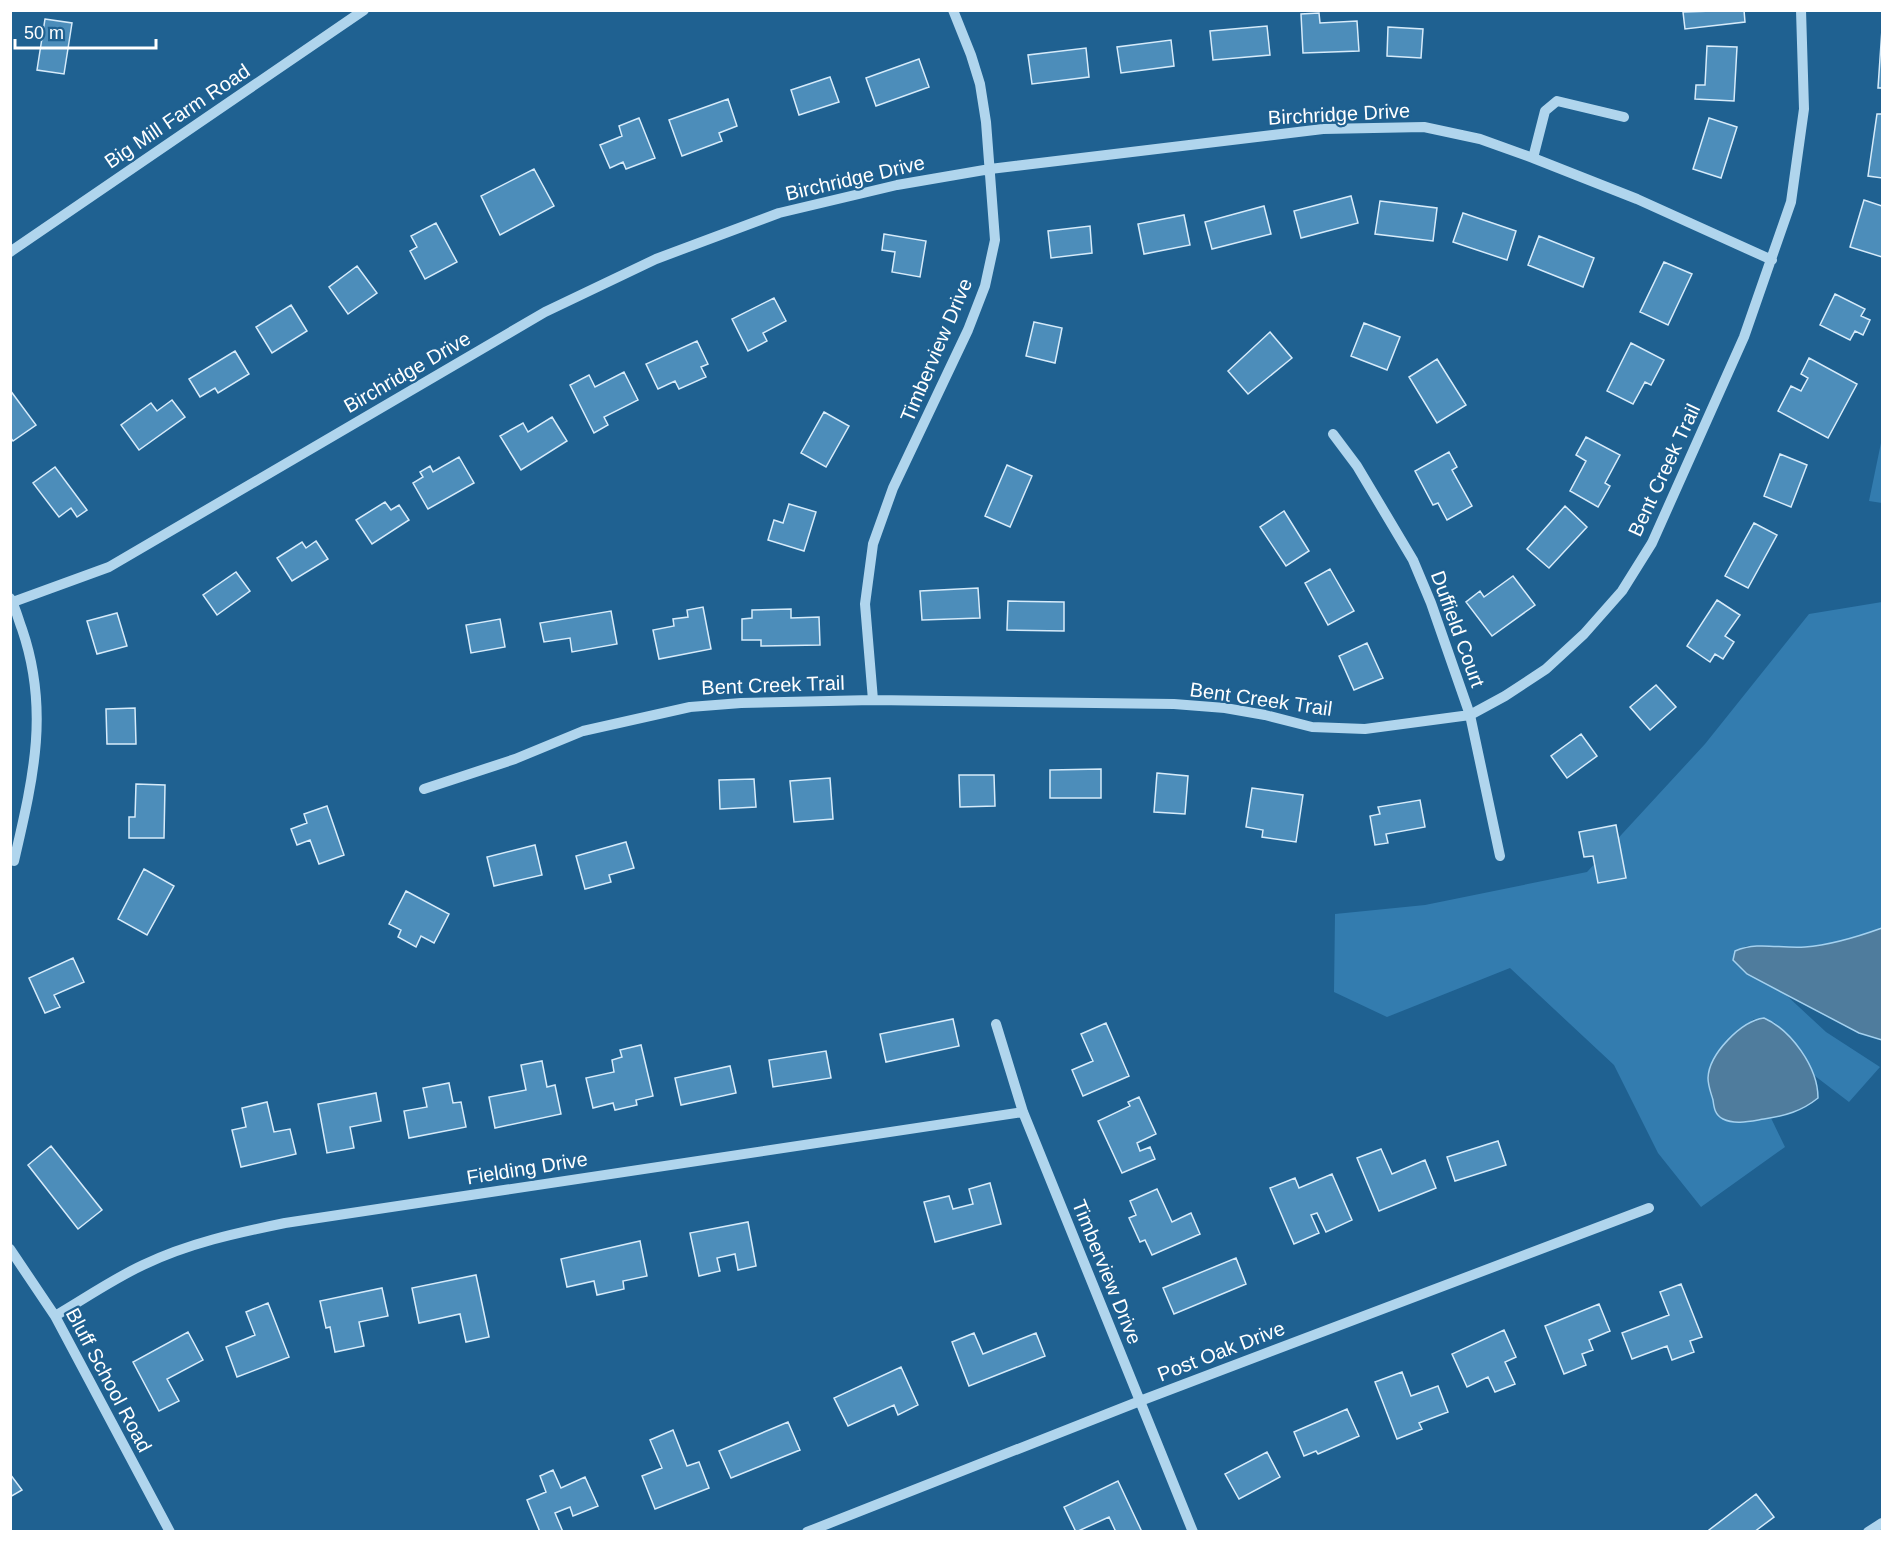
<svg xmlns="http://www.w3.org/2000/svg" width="1893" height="1542" font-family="Helvetica,sans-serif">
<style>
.green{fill:#337caf}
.water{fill:#4f7c9d;stroke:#a4d1ef;stroke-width:1.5}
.building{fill:#4c8dba;stroke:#d6ebfa;stroke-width:1.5}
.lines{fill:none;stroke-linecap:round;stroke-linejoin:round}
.minor{stroke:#b0d5ed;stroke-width:10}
.labels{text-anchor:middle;stroke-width:4.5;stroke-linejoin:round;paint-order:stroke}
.street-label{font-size:20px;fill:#fff;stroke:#1f6191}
</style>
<rect width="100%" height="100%" fill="#1f6191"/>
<path class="green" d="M1882,438V503L1869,501Z
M1882,602V928C1857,937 1831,946 1804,947C1785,948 1766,945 1746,946L1733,959L1747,974L1785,994L1826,1032L1880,1067L1849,1102L1815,1076L1792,1041L1774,1022L1754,1019L1730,1038L1709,1089L1712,1098L1744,1122L1771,1118L1785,1147L1701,1207L1658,1153L1614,1065L1510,968L1387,1017L1334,992L1335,914L1425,905L1587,872L1705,744L1809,614Z"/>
<path class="water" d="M1882,928V1040L1859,1033L1747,974L1733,960L1735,951C1758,941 1780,949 1805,947C1832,945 1857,937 1882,928Z
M1764,1018C1791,1030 1818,1067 1818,1098C1802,1111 1785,1116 1764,1119C1751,1121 1735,1125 1723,1119C1715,1115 1714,1108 1713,1100C1711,1093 1708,1086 1708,1078C1709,1054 1741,1021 1764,1018Z"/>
<path class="building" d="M1744,10L1745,22L1685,29L1683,12Z
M1319,13L1320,23L1357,21L1359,51L1303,53L1301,14Z
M45,19L72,23L64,74L37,70Z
M1267,26L1270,55L1213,60L1210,31Z
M1388,27L1423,29L1421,58L1387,56Z
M1882,29V88H1878Z
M1171,40L1174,66L1121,73L1117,47Z
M1707,46L1737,47L1734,101L1695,99L1696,85H1705Z
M1086,48L1089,77L1032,84L1028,55Z
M919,59L929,87L876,106L866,78Z
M830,77L839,102L799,115L791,90Z
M728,99L737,126L719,133L722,141L682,156L669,120Z
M1877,114H1882V178L1868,176Z
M639,118L655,158L626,169L623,162L610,168L600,145L622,136L619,126Z
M1709,118L1737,127L1721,178L1693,169Z
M534,169L554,206L500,235L481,196Z
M1351,196L1358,223L1301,238L1294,211Z
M1864,200L1882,206V257L1850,247Z
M1380,201L1437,208L1433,241L1375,234Z
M1264,206L1271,234L1212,249L1205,222Z
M1463,213L1516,231L1507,260L1453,242Z
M1184,215L1190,245L1144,254L1138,224Z
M436,223L457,262L425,279L410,251L417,247L411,236Z
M1090,226L1092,253L1051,258L1048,231Z
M884,234L926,241L920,277L892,272L895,252L882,250Z
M1539,236L1594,258L1583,287L1528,265Z
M1664,262L1692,274L1668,325L1640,312Z
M357,266L377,293L348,314L329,287Z
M1835,294L1865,309L1861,316L1870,320L1863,335L1855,331L1850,340L1820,325Z
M774,298L786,321L763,333L767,341L748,351L732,319Z
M291,305L307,331L272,353L256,327Z
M1034,322L1062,328L1055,363L1026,356Z
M1364,323L1400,337L1387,370L1351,356Z
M1270,332L1292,358L1248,394L1228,371Z
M697,341L708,364L701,367L706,377L679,389L675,381L658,389L646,364Z
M1631,343L1664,360L1651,385L1645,382L1633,404L1607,391Z
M235,351L249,374L218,393L215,388L200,397L189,379Z
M1809,358L1857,384L1828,438L1778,411L1791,386L1801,391L1808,378L1801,374Z
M1437,359L1466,405L1437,423L1409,377Z
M624,372L638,400L604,417L608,425L594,433L570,385L589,375L595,387Z
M10,390L36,425L13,441L10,437Z
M172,400L185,417L139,450L121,425L151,403L157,411Z
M824,412L849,426L826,467L801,453Z
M552,417L567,441L521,470L500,436L523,423L528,432Z
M1586,437L1620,455L1605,483L1610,486L1598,507L1570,491L1586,461L1576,455Z
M1449,452L1457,467L1452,470L1472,506L1447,520L1438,503L1433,505L1415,471Z
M1780,454L1807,465L1791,507L1764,496Z
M459,457L474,483L428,509L413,483L423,477L420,472L430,466L433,472Z
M1007,465L1032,476L1010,527L985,516Z
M55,467L87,510L77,517L71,508L59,517L33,483Z
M385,502L391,510L399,505L409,520L372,544L356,520Z
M789,504L816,512L804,551L768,540L774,520L783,523Z
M1565,506L1587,527L1549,568L1527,549Z
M1284,511L1309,551L1286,566L1260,527Z
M1754,523L1777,535L1748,588L1725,576Z
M316,541L328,559L292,581L277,558L302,542L306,548Z
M1330,569L1354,611L1328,625L1305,583Z
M236,572L250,591L217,615L203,595Z
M1513,576L1535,605L1492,636L1466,602L1480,591L1484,597Z
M978,588L980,618L922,620L920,591Z
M1717,600L1740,615L1725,636L1734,642L1723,659L1715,654L1710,662L1687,646Z
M1008,601L1064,602V631L1007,630Z
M703,607L711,649L659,659L653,630L674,626L673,619L688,617L687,610Z
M791,609V618L819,617L820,645L761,646V640H742V619L752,618V610Z
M611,611L617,644L572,652L570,638L544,642L540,623Z
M117,613L127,646L97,654L87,621Z
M500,619L505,647L471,653L466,625Z
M1367,643L1383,678L1354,690L1339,656Z
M1656,685L1676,707L1650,730L1630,707Z
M135,708L136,744H107L106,709Z
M1581,734L1597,756L1567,778L1551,756Z
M1101,769V798H1050V770Z
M1157,773L1188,776L1185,814L1154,812Z
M959,775H994L995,806L960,807Z
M830,778L833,819L794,822L790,781Z
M754,779L756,807L720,809L719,780Z
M136,784L165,785L164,838H129V817H135Z
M1252,788L1303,795L1296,842L1262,837L1263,830L1246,827Z
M1420,800L1425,827L1386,834L1388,843L1375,845L1370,816L1380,814L1378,807Z
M327,806L344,855L319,864L310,840L297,845L291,829L307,823L304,814Z
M1616,825L1626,878L1598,883L1593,856L1584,857L1579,832Z
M626,842L634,868L609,875L611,882L585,889L576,856Z
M535,845L542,875L494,886L487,857Z
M144,869L174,886L147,935L118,919Z
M406,891L449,914L434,943L421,936L416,947L398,937L401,930L389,924Z
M73,958L84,982L54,995L60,1007L45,1013L29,978Z
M953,1019L959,1046L886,1062L880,1034Z
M1106,1023L1129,1076L1083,1096L1072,1070L1093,1061L1081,1034Z
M641,1045L653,1096L636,1100L637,1105L615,1110L613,1103L593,1108L586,1078L614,1072L612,1060L622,1057L620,1050Z
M826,1051L831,1078L773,1087L769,1060Z
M542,1061L547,1087L555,1085L561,1114L495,1128L489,1097L526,1090L521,1065Z
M730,1066L736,1093L681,1105L675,1078Z
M449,1083L453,1103L461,1102L466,1127L409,1138L404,1111L427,1107L423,1088Z
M376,1093L381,1121L350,1127L354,1148L327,1153L318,1104Z
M1139,1097L1156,1134L1137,1143L1140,1151L1150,1147L1155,1159L1122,1173L1098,1121L1130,1106L1128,1102Z
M267,1102L274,1132L290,1129L296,1154L241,1167L232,1130L246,1127L242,1108Z
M1498,1141L1506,1165L1455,1181L1447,1157Z
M51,1146L102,1210L78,1229L28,1165Z
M1381,1149L1392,1174L1425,1160L1436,1188L1379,1211L1357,1158Z
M1332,1174L1352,1220L1326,1232L1317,1213L1311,1215L1319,1233L1294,1244L1270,1188L1295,1178L1299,1188Z
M990,1183L1001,1224L935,1242L924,1202L949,1196L953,1209L973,1204L969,1189Z
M1157,1189L1172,1222L1191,1213L1200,1234L1152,1255L1145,1240L1140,1242L1129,1218L1136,1215L1130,1201Z
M748,1222L756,1266L738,1270L735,1254L717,1258L720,1271L699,1276L690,1233Z
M640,1241L647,1276L623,1281L624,1289L597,1295L594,1281L567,1287L561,1259Z
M1236,1258L1246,1284L1174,1314L1163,1288Z
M476,1275L489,1337L466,1342L460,1314L419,1323L412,1288Z
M1681,1284L1702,1337L1690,1341L1694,1352L1672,1360L1667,1346L1632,1359L1622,1333L1669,1315L1660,1292Z
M382,1288L388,1316L359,1322L364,1346L335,1352L330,1327L326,1328L320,1301Z
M268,1303L289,1357L237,1377L226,1347L255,1335L246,1312Z
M1599,1304L1610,1331L1589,1340L1593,1350L1582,1354L1586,1365L1564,1374L1545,1326Z
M1504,1330L1516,1357L1505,1362L1515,1384L1495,1392L1488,1377L1467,1387L1452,1354Z
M188,1332L203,1360L167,1379L179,1401L159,1411L133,1362Z
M974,1333L983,1354L1036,1333L1045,1356L969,1386L952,1342Z
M901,1367L918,1405L898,1415L894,1405L848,1426L834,1398Z
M1402,1372L1411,1396L1438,1386L1448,1412L1419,1423L1422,1429L1397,1439L1375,1382Z
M1347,1409L1359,1436L1318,1454L1316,1451L1304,1456L1294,1432Z
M788,1422L800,1450L731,1478L719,1451Z
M673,1430L687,1466L699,1462L709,1488L655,1509L642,1476L662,1468L650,1440Z
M1267,1452L1280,1477L1239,1499L1225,1474Z
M553,1470L561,1488L585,1477L598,1506L573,1516L570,1507L555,1513L563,1532H540L527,1500L546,1492L540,1476Z
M10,1474L22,1490L10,1497Z
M1118,1481L1142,1532H1116L1109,1517L1076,1532L1064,1507Z
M1756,1494L1774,1517L1754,1532H1710L1709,1530Z"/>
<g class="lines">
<path class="minor" d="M1533,158L1545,111L1557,101L1624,117
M10,252L364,10
M1333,434L1357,466L1413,560L1431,603L1470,715L1500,856
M10,598C16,608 18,619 22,629C50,711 33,779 14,861
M13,602L109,567L545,312L656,259L779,213L897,185L990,169L1323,129L1424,127L1480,139L1533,158L1637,199L1772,260
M873,700L865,604L873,544L893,488L968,330L985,286L995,240L986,122L980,84L971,55L953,10
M424,789L515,759L583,731L690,707L741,703L873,700L1174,704L1225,708L1265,715L1312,727L1365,729L1470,715L1505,696L1546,669L1584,634L1622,591L1652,543L1744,337L1791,202L1804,109L1801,10
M996,1024L1023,1112L1193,1532
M10,1249L55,1316L170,1532
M55,1316C84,1299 113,1279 143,1265C189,1243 236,1233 285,1223L1023,1112
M807,1532L1140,1401L1649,1208
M1868,1532L1882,1523"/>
</g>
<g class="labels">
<g class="street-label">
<text transform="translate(1339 114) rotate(-3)" y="7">Birchridge Drive</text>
<text transform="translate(177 116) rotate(-34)" y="7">Big Mill Farm Road</text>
<text transform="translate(855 178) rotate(-13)" y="7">Birchridge Drive</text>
<text transform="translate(936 350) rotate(-67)" y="7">Timberview Drive</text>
<text transform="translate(407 372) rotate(-30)" y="7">Birchridge Drive</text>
<text transform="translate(1664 470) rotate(-65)" y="7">Bent Creek Trail</text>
<text transform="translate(1458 629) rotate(70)" y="7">Duffield Court</text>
<text transform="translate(773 685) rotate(-2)" y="7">Bent Creek Trail</text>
<text transform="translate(1261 699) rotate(8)" y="7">Bent Creek Trail</text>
<text transform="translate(527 1168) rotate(-9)" y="7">Fielding Drive</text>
<text transform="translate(1107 1272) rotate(68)" y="7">Timberview Drive</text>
<text transform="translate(1221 1351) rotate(-21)" y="7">Post Oak Drive</text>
<text transform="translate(109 1380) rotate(62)" y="7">Bluff School Road</text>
</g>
</g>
<rect width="1893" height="1542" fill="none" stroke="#ffffff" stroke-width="24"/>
<path d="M15 39v9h141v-9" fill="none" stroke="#ffffff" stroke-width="3"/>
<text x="24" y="39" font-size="18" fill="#ffffff" stroke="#1f6191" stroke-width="4.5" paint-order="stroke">50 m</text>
</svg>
